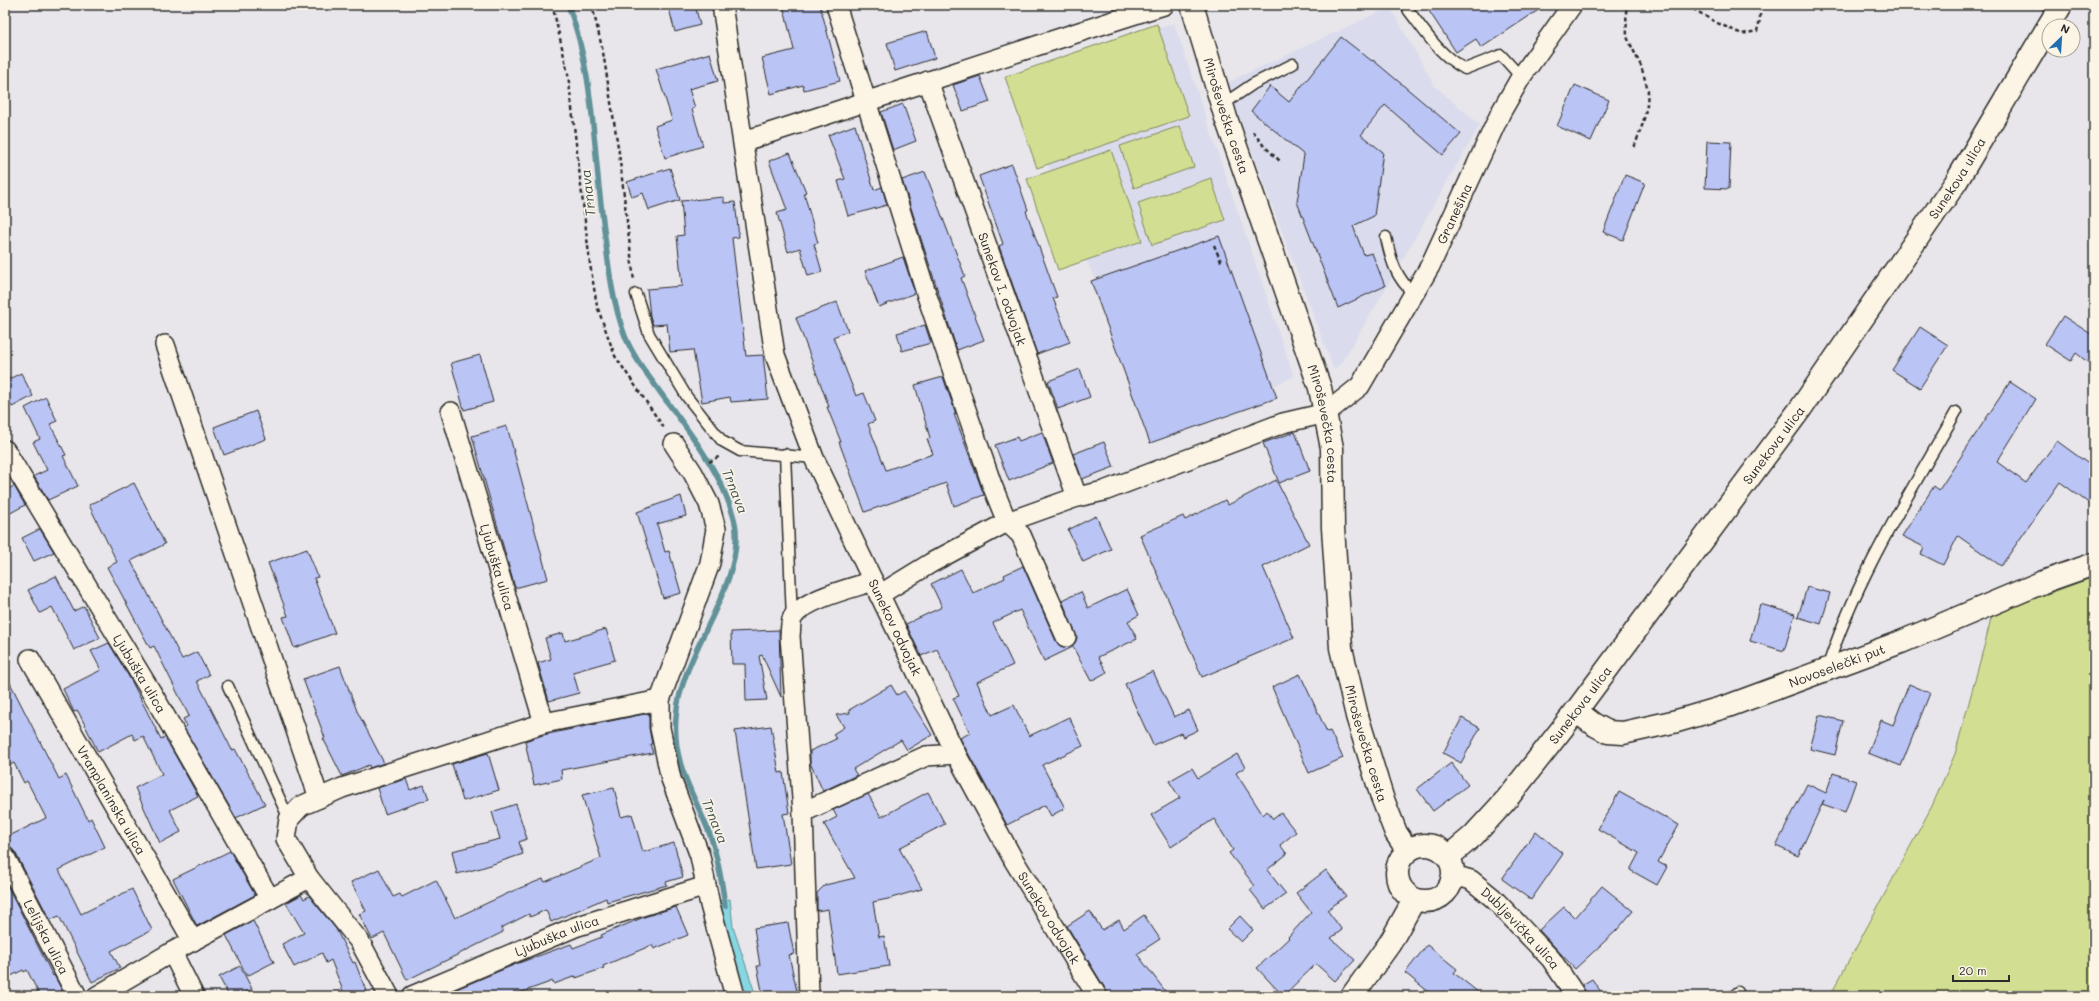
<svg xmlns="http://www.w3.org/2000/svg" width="2099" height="1001" font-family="Mali,sans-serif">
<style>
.built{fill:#dadced}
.green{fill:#d2df92;stroke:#7e855e}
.water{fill:#87d7e3;stroke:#629299}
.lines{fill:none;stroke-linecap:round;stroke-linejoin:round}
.stream{stroke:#629299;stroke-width:5.5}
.building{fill:#bac4f5;stroke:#2b2b2b}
.lane-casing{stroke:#2b2b2b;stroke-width:13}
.street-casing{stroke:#2b2b2b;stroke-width:22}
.secondary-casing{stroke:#2b2b2b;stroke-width:25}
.path{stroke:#2b2b2b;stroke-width:2.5;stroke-dasharray:4 3;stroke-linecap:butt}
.lane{stroke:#fcf5e5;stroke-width:10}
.street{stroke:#fcf5e5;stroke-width:19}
.secondary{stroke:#fcf5e5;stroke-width:22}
.labels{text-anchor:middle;stroke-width:3;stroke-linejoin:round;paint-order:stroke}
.street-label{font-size:13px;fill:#2b2b2b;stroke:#fcf5e5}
.water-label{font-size:14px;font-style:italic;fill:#425659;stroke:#fcf5e5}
</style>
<rect width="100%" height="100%" fill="#e8e6ea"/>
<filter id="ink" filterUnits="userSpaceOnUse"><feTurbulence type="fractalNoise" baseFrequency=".025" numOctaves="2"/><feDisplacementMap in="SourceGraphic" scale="8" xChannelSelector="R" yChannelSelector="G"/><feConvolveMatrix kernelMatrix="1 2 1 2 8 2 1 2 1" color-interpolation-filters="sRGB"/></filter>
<g filter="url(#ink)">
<path class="built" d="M1390,7L1435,86L1480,125L1378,302L1342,362L1334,370L1226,83Z
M1174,23L1294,377L1158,434L1012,78Z"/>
<path class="green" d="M1157,24L1189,116L1037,168L1005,77Z
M1180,126L1194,167L1134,188L1120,146Z
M1111,150L1142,241L1058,270L1027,179Z
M1211,178L1225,220L1152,245L1138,203Z
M2094,577V996H1830L1932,806L1955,754L1985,643L1992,614Z"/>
<path class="water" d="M730,899L733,927L756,996H743L716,901Z"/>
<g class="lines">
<path class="stream" d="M568,5C588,56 592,112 597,166C599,190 602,213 605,237C609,271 613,304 625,336C632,354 644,370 655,385C681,422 711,457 727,498C731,509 736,520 736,531C740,592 681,653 676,717C672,765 694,793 710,835C718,858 722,882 725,906"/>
</g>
<path class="building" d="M668,5H695L700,25L675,32Z
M783,5H820L840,81L804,90L803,85L771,94L762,58L794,50Z
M1425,5H1546L1481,48L1476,39L1456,52Z
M927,31L935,58L895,71L887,43Z
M1341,37L1372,61L1373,60L1461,134L1443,155L1385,105L1361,135L1383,152L1374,216L1353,226L1364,255L1372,253L1385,286L1338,308L1297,202L1304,155L1251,111L1270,86L1289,102Z
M710,53L718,81L689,89L695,108L692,109L703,146L665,158L655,126L672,120L656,69Z
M980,76L990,102L963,111L953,85Z
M1575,85L1609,100L1591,141L1557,126Z
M903,104L916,141L893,150L881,112Z
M855,125L874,190L882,187L887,205L848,216L838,181L845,179L828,135Z
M1707,141L1731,142L1729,189L1705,188Z
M790,153L806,192L804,193L818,243L814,244L822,272L808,276L800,248L788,252L777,213L787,210L769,161Z
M1012,164L1028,210L1026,211L1057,297L1053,298L1070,342L1037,354L999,246L1003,244L979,176Z
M670,168L680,200L649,210L643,193L632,197L627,182Z
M925,172L965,276L961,278L984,340L957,350L902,180Z
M1625,175L1645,183L1623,240L1603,232Z
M724,197V203L735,202L739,237L732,238L746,356L763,355L768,399L731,402L730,397L702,402L693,350L670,352L667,324L653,325L650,316L647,289L682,286L677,236L684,235L681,201Z
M1219,236L1277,398L1150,443L1091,281Z
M903,257L915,293L879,307L865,271Z
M837,302L848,331L833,337L856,396L864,393L875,421L868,424L886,470L933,454L927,439L930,438L915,385L943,377L956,414H954L984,495L954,506L946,483L865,512L839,442H841L827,407H829L796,318Z
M2063,316L2094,336V367L2076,353L2071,361L2045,344Z
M925,325L931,343L902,351L897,333Z
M1920,327L1948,345L1920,388L1892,370Z
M480,355L493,402L464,410L451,363Z
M1080,369L1090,397L1058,409L1048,381Z
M21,373L33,396L12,407L5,394V381Z
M2010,382L2036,399L1997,462L2026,483L2057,441L2094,468V507L2060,482L2001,566L1958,536L1943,565L1921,554L1924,547L1902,536L1934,486L1939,490Z
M46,397L57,421L50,424L66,455L63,456L78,486L48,500L34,476L47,470L33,442L40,439L25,408Z
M256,411L266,439L224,455L214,427Z
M507,426L548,579L515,588L472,436Z
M1042,432L1053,463L1009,481L995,445L1017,437L1019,441Z
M1295,432L1310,471L1279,483L1263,443Z
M1104,442L1114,467L1082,479L1073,454Z
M1276,480L1309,544L1263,567L1294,638L1202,677L1140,535L1183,516L1185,520L1225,500L1228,505Z
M134,483L165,544L131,561L182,659L197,652L209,675L197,681L232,750L235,749L265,804L236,818L184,728L187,726L183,719L189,716L154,646L150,648L107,567L117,562L89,505Z
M14,486L25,505L5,516V491Z
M681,496L686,516L657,524L665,552L669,551L681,593L663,598L637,512Z
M1096,516L1111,549L1083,562L1068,530Z
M40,529L54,552L34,561L22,538Z
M307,549L318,577L314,578L335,633L294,648L283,617L288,616L268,563Z
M1023,566L1056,641L1060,646L1071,647L1075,643L1077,638L1062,600L1081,592L1088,608L1127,589L1139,615L1128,621L1137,639L1098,657L1107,672L1091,681L1073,647L1044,661L1020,610L993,623L1013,665L977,682L992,715L1014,705L1029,736L1069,717L1083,746L1042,765L1065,808L1051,816L1045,805L1007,825L960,738L970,733L953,698L959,696L937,649L921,656L906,624L942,607L931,584L961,569L973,593L1005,578L1004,575Z
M56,576L74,611L84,606L100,638L74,650L52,607L40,613L28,590Z
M1807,587L1830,593L1821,624L1798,617Z
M1760,604L1795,614L1784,651L1750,641Z
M606,629L615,660L573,672L579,693L549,701L538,663L551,659L545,638L563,633L565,641Z
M779,630L781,697L762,655L759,656L767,700L746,701L745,664H732L731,632Z
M109,643L132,682L161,739L165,737L198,796L170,810L181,832L160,843L135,788L162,774L143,736L135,740L132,734L98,752L78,711L74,712L63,689L101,670L91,651Z
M340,666L357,711L384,763L370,768L369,765L342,776L323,738H325L303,679Z
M1153,671L1174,717L1189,710L1198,730L1183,737L1181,733L1153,745L1125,684Z
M5,673L59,779L66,775L88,820L91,818L105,847L59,870L81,914L132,889L152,930L111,951L120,968L92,982L59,916L50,920L15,852L11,848L5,846V838L46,818L27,781L24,783L14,763L5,768Z
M1300,674L1327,732L1330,731L1343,758L1309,773L1272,687Z
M1909,684L1930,693L1901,766L1868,753L1881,720L1893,725Z
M891,685L897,695L904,691L932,735L907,750L901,740L853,769L857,775L823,791L810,763V751L836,739L833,734L844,727L836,715L850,713L849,710Z
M649,713V728L652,744H650L653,753L561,770L562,779L534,785L525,741L543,735Z
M1819,715L1843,721L1835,755L1810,749Z
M1462,718L1480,728L1461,763L1443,753Z
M771,726L779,773L783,772L789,813L783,814L791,864L756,869L735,731Z
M488,753L499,790L463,801L452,764Z
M1237,754L1245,767L1236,773L1263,815L1267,811L1273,819L1281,813L1296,832L1280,845L1287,854L1267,870L1286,894L1265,909L1250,890L1255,886L1229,853L1233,850L1214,819L1171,847L1151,815L1180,798L1169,781L1192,768L1198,778Z
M1451,763L1468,785L1433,811L1417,789Z
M1833,773L1856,781L1845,812L1822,804L1824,800L1798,856L1776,846L1807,784L1826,793Z
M406,779L410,790L424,785L429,799L385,814L377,788Z
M614,788L621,817L632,814L643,852L674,843L683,877L666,882L667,885L607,902L606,898L551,922L546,910L530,917L529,914L501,928L503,932L407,980L384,933L372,939L359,914L366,911L351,882L379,869L393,897L400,894L402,897L436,880L455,918L515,890L543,879L545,882L601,858L582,795Z
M928,792L945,824L899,848L922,889L888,899L873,902L879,937L884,936L889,966L837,974L828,909L817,911V893L825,885L855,878L824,824L837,817L833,810L868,794L881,817Z
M1619,792L1679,825L1658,862L1667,867L1657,885L1630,870L1639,853L1598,829Z
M516,804L527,839L519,842L523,854L481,868L457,874L452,851L500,839L492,812Z
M1536,831L1563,854L1531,900L1502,879Z
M230,851L255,895L197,926L173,879Z
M1326,870L1346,896L1327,910L1342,930L1331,938L1355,960L1335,981L1316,964L1283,996L1257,968L1289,938L1288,937L1311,912L1296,893Z
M5,881L53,976L54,975L65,996H40L27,970L24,972L23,970L5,979Z
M1602,886L1633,911L1617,930L1575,969L1539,930L1564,907L1575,918Z
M301,895L304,899L309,896L336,929L353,963L355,962L368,996H345L331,960L326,963L322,953L294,967L282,944L304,933L286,903Z
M676,907L688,935L654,949L652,945L603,966L604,968L576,978V976L554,984L553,981L511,996H440L516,964L571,944L573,948L602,937L601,935L644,917Z
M1090,911L1102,930L1119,920L1124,929L1144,915L1160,939L1137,954L1169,996H1108L1106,990L1067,926Z
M1240,916L1253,930L1241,942L1227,929Z
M253,921L274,962L247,976L226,935Z
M788,923L794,954L789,955L798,996H763L757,966H760L754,928Z
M1427,945L1457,969L1454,973L1483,996H1434L1405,973Z
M240,966L252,989L238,996H229L219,977Z
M1592,979L1604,996H1587L1582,985Z"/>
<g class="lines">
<defs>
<path id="lane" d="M1406,5L1409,11C1426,33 1440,56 1465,69L1501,55L1521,77
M1222,105L1253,84L1293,64
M1386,237C1391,261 1396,278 1414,294
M636,294L649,334L687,397L722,441L740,451L814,458
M785,454L792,618
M1827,669C1856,577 1909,495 1956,412
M228,686L289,819
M1734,996L1738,992"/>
<g id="street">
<path id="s1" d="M722,5L775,355L814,458L956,754L1013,859L1097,996"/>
<path d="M836,5L927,296L992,485L1007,522L1021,535L1066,637"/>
<path id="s2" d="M928,81L1077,497"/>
<path d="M744,141C884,97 1023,49 1164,5"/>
<path d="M165,345L319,798"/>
<path id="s3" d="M451,412L544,723"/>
<path d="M674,444L693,473L709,504L716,529L710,563L660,700V728L671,779L700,856L710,905L735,996"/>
<path id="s4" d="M5,450L156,700L270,899"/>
<path id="s5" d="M879,595L931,563L1007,522L1077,497L1104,491L1283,423L1326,413L1360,386L1430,266L1501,112L1521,77L1572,5"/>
<path id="s6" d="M30,659L193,941"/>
<path d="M803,812L926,756L956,754"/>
<path id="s7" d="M5,857L77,996"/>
<path id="s8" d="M1454,875L1471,880L1493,898L1551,959L1576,996"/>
<path d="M172,952L194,996"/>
<path d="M97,996L172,952L309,878"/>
<path d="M389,996L360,942L309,878L286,839L289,819L301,806L342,788L544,723L660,700"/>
<path id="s9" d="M412,996L575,927L706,886"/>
<path d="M809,996L803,812L790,636C791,630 790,621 793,617C804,599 853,588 873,581"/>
</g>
<g id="secondary">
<path id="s10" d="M1192,5L1226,118L1320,388L1332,448L1333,528L1341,648L1357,716L1382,797L1396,833L1408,851"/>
<path id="s11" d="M1576,711L1593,724L1608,732L1623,733L1677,721L1728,706L1901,642L2043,582L2094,564"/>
<circle cx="1425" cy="873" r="28"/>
<path id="s12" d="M1448,857L1473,836L1506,800L1576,711L1801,408L1956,182L2061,5"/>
<path d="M1352,996L1390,943L1414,900"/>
</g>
</defs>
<use href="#lane" class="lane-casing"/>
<use href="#street" class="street-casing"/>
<use href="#secondary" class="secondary-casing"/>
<path class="path" d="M550,5L554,12L568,74L590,264L597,306L615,356L664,428
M592,5L603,52L619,153L634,281
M1632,5L1626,11L1627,37L1641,66L1648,90L1647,105L1643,123L1634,148
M1687,5L1715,22L1742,34L1757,31L1760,20V5
M1253,132L1264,146L1281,162
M1214,245L1222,264
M709,462L720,456"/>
<use href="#lane" class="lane"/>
<use href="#street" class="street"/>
<use href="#secondary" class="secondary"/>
</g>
</g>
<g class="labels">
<g class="street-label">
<text dy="5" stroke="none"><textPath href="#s10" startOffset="116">Miroševečka cesta</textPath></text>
<text dy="5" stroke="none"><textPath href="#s12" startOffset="850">Sunekova ulica</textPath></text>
<text dy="5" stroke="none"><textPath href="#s5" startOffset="725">Granešina</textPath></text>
<text dy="5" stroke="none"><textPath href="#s2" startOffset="221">Sunekov I. odvojak</textPath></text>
<text dy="5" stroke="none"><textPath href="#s10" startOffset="440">Miroševečka cesta</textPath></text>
<text dy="5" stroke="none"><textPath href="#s12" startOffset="526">Sunekova ulica</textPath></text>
<text dy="5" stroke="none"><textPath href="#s3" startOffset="162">Ljubuška ulica</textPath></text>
<text dy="5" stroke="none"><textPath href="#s1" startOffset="652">Sunekov odvojak</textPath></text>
<text dy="5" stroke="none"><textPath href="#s11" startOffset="278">Novoselečki put</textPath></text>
<text dy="5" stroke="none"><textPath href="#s4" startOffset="261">Ljubuška ulica</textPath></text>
<text dy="5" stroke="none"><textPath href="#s12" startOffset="202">Sunekova ulica</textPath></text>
<text dy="5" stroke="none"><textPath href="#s10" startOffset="764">Miroševečka cesta</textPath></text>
<text dy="5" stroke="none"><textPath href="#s6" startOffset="163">Vranplaninska ulica</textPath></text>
<text dy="5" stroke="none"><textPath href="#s1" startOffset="981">Sunekov odvojak</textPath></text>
<text dy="5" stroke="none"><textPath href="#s8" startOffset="87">Dubljevička ulica</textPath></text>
<text dy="5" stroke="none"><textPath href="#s9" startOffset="157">Ljubuška ulica</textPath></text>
<text dy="5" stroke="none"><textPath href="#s7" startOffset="90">Lelijska ulica</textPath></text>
</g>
<g class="water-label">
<text transform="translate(588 193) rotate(-97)" y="5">Trnava</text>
<text transform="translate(735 491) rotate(68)" y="5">Trnava</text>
<text transform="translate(715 821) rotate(68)" y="5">Trnava</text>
</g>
</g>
<rect width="2099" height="1001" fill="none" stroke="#fcf5e5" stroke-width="20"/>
<rect x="10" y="10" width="2079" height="981" fill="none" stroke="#2b2b2b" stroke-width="1.5" filter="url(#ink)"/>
<g transform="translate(2061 38) rotate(25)"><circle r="19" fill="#fcf5e5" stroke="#a8a49b"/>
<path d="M0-3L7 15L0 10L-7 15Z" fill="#1f6fb2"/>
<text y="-6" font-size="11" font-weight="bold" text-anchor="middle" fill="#2b2b2b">N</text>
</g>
<path d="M1953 975v6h56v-6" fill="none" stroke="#2b2b2b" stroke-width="2"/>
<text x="1959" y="975" font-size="12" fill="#2b2b2b" stroke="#fcf5e5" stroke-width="3" paint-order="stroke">20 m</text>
</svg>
